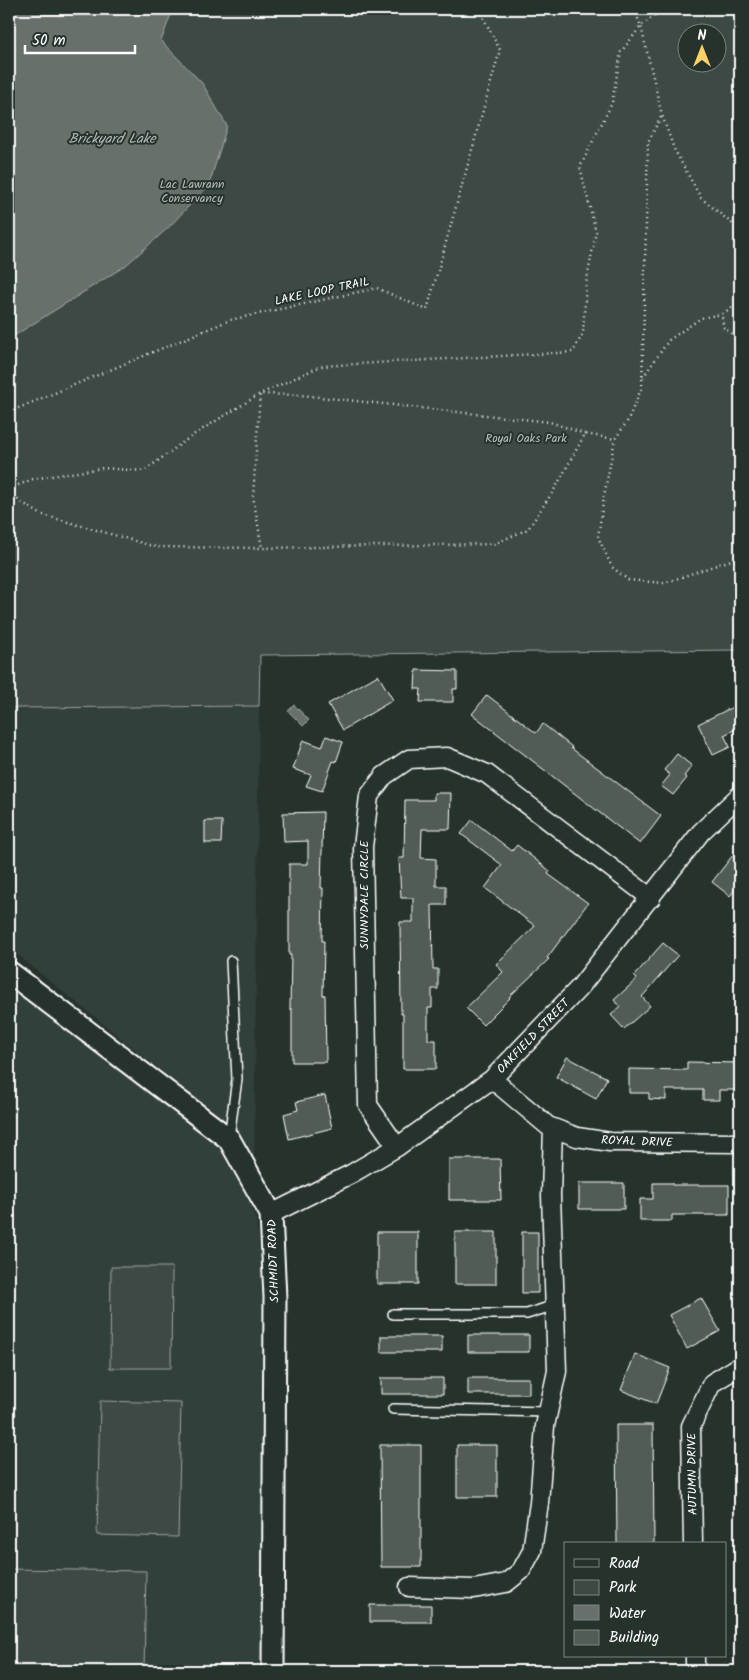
<svg xmlns="http://www.w3.org/2000/svg" width="749" height="1680" font-family="Kalam,sans-serif">
<style>
.built{fill:#333f3a}
.green{fill:#3e4944;stroke:#9ea4a2;fill-rule:evenodd}
.water{fill:#67706c;stroke:#a4a9a7}
.building{fill:#515c57;stroke:#fff}
.lines{fill:none;stroke-linecap:round;stroke-linejoin:round}
.service-casing{stroke:#fff;stroke-width:12}
.minor-casing{stroke:#fff;stroke-width:21}
.tertiary-casing{stroke:#fff;stroke-width:25}
.path{stroke:#fff;stroke-width:2.5;stroke-dasharray:1 4;stroke-linecap:butt}
.service{stroke:#26332d;stroke-width:9}
.minor{stroke:#26332d;stroke-width:18}
.tertiary{stroke:#26332d;stroke-width:21}
.labels{text-anchor:middle;stroke-width:4;stroke-linejoin:round;paint-order:stroke}
.park-label{font-size:12px;fill:#bbbfbe;stroke:#26332d}
.street-label{font-size:12px;fill:#fff;stroke:#26332d}
.water-label{font-size:14px;font-style:italic;fill:#b3b8b6;stroke:#26332d}
</style>
<rect width="100%" height="100%" fill="#26332d"/>
<filter id="ink" filterUnits="userSpaceOnUse"><feTurbulence type="fractalNoise" baseFrequency=".02" numOctaves="2"/><feDisplacementMap in="SourceGraphic" scale="10" xChannelSelector="R" yChannelSelector="G"/><feConvolveMatrix kernelMatrix="1 2 1 2 8 2 1 2 1" color-interpolation-filters="sRGB"/></filter>
<g filter="url(#ink)">
<path class="built" d="M259,706L254,1170L216,1119L184,1089L9,948V806L13,708Z
M9,971L200,1127L219,1147L236,1174L249,1200L256,1221L260,1250L262,1293L264,1671H9Z"/>
<path class="green" d="M9,9H740V650L260,655L259,706L13,708L9,806ZM686,32H716V62H686Z
M111,1267H172L171,1368H110Z
M100,1401L181,1403L178,1537L97,1535Z
M9,1569L146,1571L144,1671H9Z"/>
<path class="water" d="M9,9H173L161,41L202,83L227,126L209,185L168,228L125,266L9,339Z
M294,705L309,720L303,726L288,711Z"/>
<path class="building" d="M416,670L457,671V689H453V702H420L421,689H415Z
M378,675L393,700L343,730L328,704Z
M487,695L536,733L543,724L572,747L571,748L661,816L640,844L472,714Z
M733,707L740,721V727L724,735L730,747L713,755L698,724Z
M326,736L343,742L336,762L333,761L322,791L306,786L311,775L293,769L303,740L322,747Z
M677,754L692,766L684,776L687,778L673,795L661,786L670,775L664,770Z
M434,793H451L450,829H422L421,858L436,859V886H446V905H432L433,969H438V989H432V1008H428V1040H436V1069H403V1014H401L400,922H413V898H401L399,858H404L405,800H434Z
M323,812L321,888H323L322,941H324L323,995H325L326,1062H292V1009H290L291,955H289V864H308V841L284,842L283,813Z
M472,820L512,851L517,845L550,871L548,874L588,903L547,958L549,959L509,997L510,998L483,1025L466,1008L503,972L496,964L535,926L485,888L502,865L461,834Z
M205,821H222L221,843H205Z
M740,846V883L730,896L712,882Z
M663,943L678,955L642,997L650,1006L624,1029L611,1015L620,1007L614,1000L637,979L634,976Z
M567,1057L607,1078L596,1099L556,1077Z
M687,1062L740,1063V1090H719V1100H703V1090H666V1100L649,1099V1093H629V1069L687,1070Z
M325,1095L332,1128L289,1139L284,1114L298,1110L296,1102Z
M449,1159H500L501,1200H449Z
M579,1183H624V1209H579Z
M653,1183H672V1185H729V1215H672V1221H640V1199H653Z
M377,1232H418V1284H377Z
M455,1232H496V1284H455Z
M522,1232H538V1293H522Z
M701,1298L720,1331L687,1349L669,1315Z
M468,1335H529V1352H468Z
M381,1336H442V1352H381Z
M635,1354L670,1368L656,1404L621,1390Z
M381,1378H443V1394H381Z
M468,1378H529V1394H468Z
M616,1425H653L654,1544H617Z
M380,1445H421V1567H381Z
M457,1445H497V1497H457Z
M370,1605H431V1622H370Z"/>
<g class="lines">
<defs>
<path id="service" d="M229,1137L237,1079L231,961
M393,1314H527L555,1305
M393,1409L548,1412"/>
<path id="minor" d="M492,1079L548,1126L577,1137L610,1142L740,1143
M397,1147L368,1105L363,847L369,796L384,776L409,759L447,757L487,774L651,898
M271,1214L351,1174L397,1147L492,1079L580,987L701,832L740,795
M693,1544L691,1426L712,1383L740,1366
M409,1587L474,1589L506,1583L521,1571L532,1551L539,1503L545,1426L557,1371L551,1195L553,1128
M695,1656V1671"/>
<path id="tertiary" d="M9,972L229,1139L271,1214L275,1297L273,1671"/>
</defs>
<use href="#service" class="service-casing"/>
<use href="#minor" class="minor-casing"/>
<use href="#tertiary" class="tertiary-casing"/>
<path class="path" d="M634,9L641,26L662,115
M740,230L701,198L674,149L662,115L648,142L642,387L627,422L615,439L604,496L598,537L612,567L628,580L664,583L740,557
M740,302L722,314L723,327L740,340
M643,377L669,340L701,318L722,314
M9,412L230,320L377,288L427,310L500,50L479,9
M585,434L550,422L301,395L260,394L253,496L262,548L494,544L528,529L556,487L585,434L615,439
M9,489L33,479L103,468L144,471L193,435L260,394L321,366L573,352L583,333L586,284L596,232L580,167L612,103L621,52L641,26L663,9
M9,494L40,514L156,547L262,548"/>
<use href="#service" class="service"/>
<use href="#minor" class="minor"/>
<use href="#tertiary" class="tertiary"/>
</g>
</g>
<g class="labels">
<g class="park-label">
<text x="192" y="188">Lac Lawrann<tspan x="192" dy="14">Conservancy</tspan></text>
<text x="526" y="442">Royal Oaks Park</text>
</g>
<g class="street-label">
<text transform="translate(322 291) rotate(-12)" y="4">LAKE LOOP TRAIL</text>
<text transform="translate(364 895) rotate(-90)" y="4">SUNNYDALE CIRCLE</text>
<text transform="translate(533 1036) rotate(-46)" y="4">OAKFIELD STREET</text>
<text transform="translate(637 1141) rotate(2)" y="4">ROYAL DRIVE</text>
<text transform="translate(273 1261) rotate(-92)" y="4">SCHMIDT ROAD</text>
<text transform="translate(692 1474) rotate(-91)" y="4">AUTUMN DRIVE</text>
</g>
<g class="water-label">
<text x="112" y="143">Brickyard Lake</text>
</g>
</g>
<rect width="749" height="1680" fill="none" stroke="#26332d" stroke-width="30"/>
<rect x="15" y="15" width="719" height="1650" fill="none" stroke="#fff" stroke-width="2" filter="url(#ink)"/>
<rect x="564" y="1542" width="162" height="115" fill="#26332d" stroke="#7d8581"/>
<rect x="574" y="1559" width="25" height="8" fill="#26332d" stroke="#7d8581"/>
<text x="609" y="1568" font-size="15" fill="#ffffff">Road</text>
<rect x="574" y="1580" width="25" height="15" fill="#3e4944" stroke="#7d8581"/>
<text x="609" y="1592" font-size="15" fill="#ffffff">Park</text>
<rect x="574" y="1605" width="25" height="15" fill="#67706c" stroke="#7d8581"/>
<text x="609" y="1618" font-size="15" fill="#ffffff">Water</text>
<rect x="574" y="1630" width="25" height="15" fill="#515c57" stroke="#7d8581"/>
<text x="609" y="1642" font-size="15" fill="#ffffff">Building</text>
<g transform="translate(702 48)"><circle r="24" fill="#26332d" stroke="#7d8581"/>
<path d="M0-4L9 19L0 12L-9 19Z" fill="#ffd166"/>
<text y="-8" font-size="14" font-weight="bold" text-anchor="middle" fill="#ffffff">N</text>
</g>
<path d="M25 45v8h110v-8" fill="none" stroke="#ffffff" stroke-width="2.5"/>
<text x="32" y="45" font-size="15" fill="#ffffff" stroke="#26332d" stroke-width="4" paint-order="stroke">50 m</text>
</svg>
